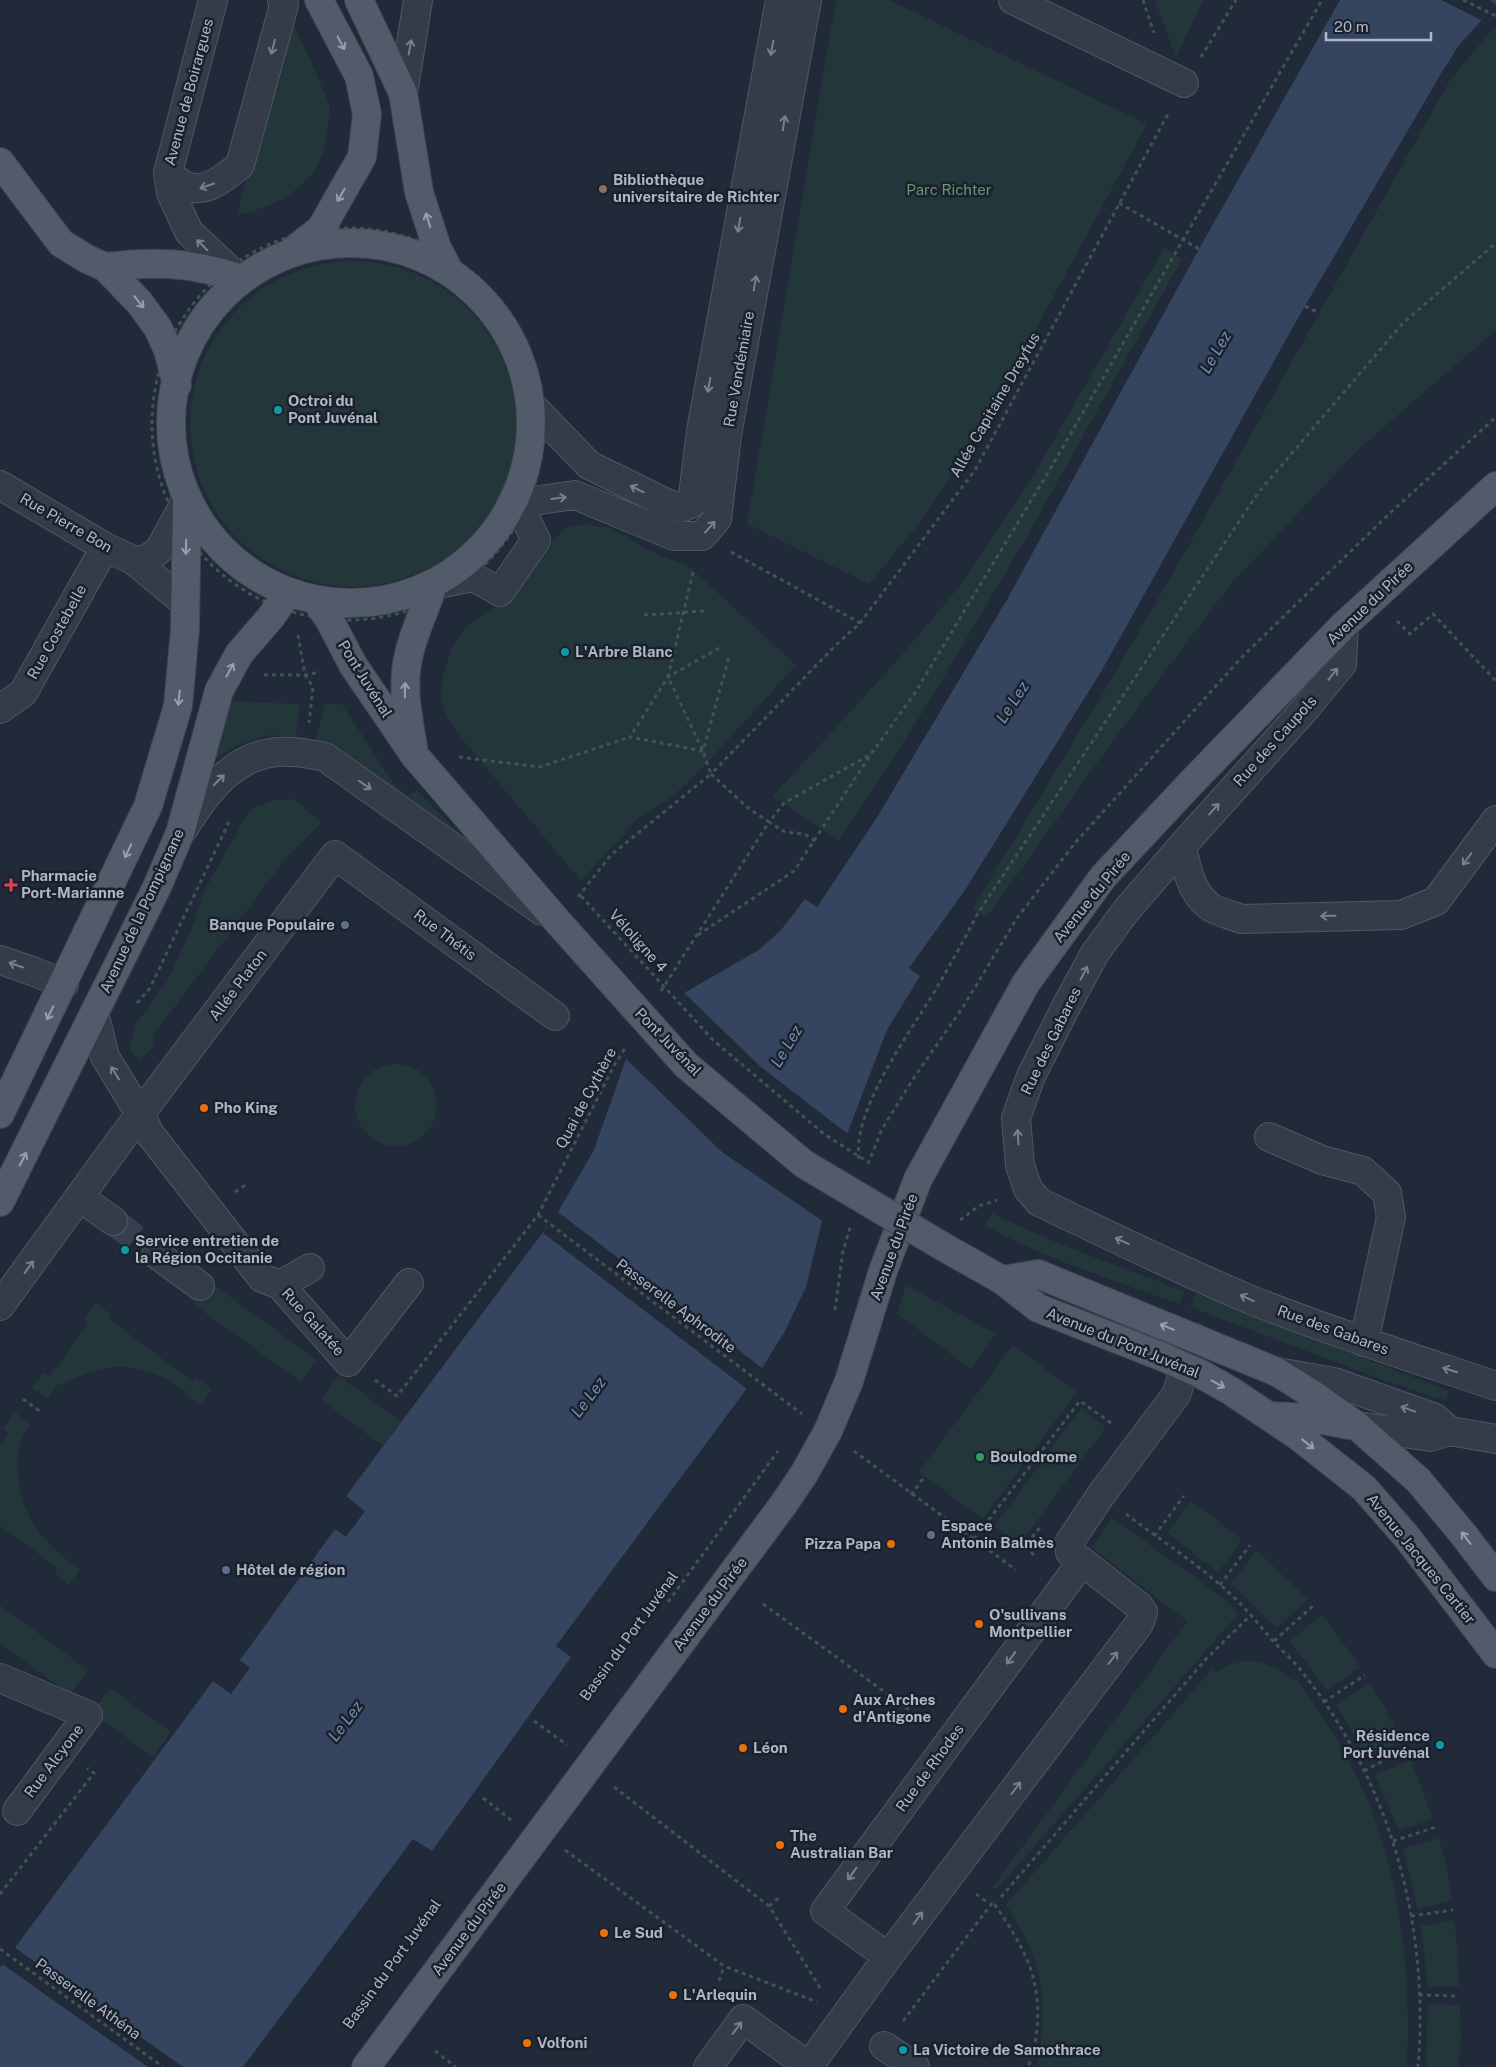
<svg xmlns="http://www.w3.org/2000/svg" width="1496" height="2067" font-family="'Public Sans',sans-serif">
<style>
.green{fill:#233639}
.water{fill:#35455f}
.pier{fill:#212a38}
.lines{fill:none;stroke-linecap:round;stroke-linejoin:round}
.minor-tunnel{stroke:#363f4d;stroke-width:28;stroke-dasharray:28 14;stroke-linecap:butt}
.minor-casing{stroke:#4f5763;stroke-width:30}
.major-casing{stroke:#3e4552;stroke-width:30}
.path{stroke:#405357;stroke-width:3;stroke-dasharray:4 4;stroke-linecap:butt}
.minor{stroke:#343c49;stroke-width:28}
.major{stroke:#525b69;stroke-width:28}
.major-bridge-casing{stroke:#3e4552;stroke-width:30;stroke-linecap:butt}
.path-bridge{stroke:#405357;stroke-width:3;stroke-dasharray:4 4;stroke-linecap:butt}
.major-bridge{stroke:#525b69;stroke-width:28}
.oneway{stroke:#98a0ae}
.oneway2{stroke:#78808d}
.education-dot{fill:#8d6e63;stroke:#1a212d;stroke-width:2}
.culture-dot{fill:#0f9aa8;stroke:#1a212d;stroke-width:2}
.health-dot{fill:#e0444e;stroke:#1a212d;stroke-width:2}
.service-dot{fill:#5c6f8a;stroke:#1a212d;stroke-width:2}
.food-dot{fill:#e8710a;stroke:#1a212d;stroke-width:2}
.leisure-dot{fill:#2e9e5b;stroke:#1a212d;stroke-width:2}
.labels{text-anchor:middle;stroke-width:5;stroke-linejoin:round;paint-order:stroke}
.street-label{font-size:15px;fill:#afb7c5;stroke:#1a212d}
.poi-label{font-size:15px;font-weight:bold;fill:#afb7c5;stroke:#1a212d;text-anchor:start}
.park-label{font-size:15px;fill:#679673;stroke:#1a212d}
.water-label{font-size:16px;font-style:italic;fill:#778dad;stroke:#1a212d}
</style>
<rect width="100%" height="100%" fill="#212a38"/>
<path class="green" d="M836,0H889L1147,124L1012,373L947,481L919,524L869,584L747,524Z
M1155,0H1203L1176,58Z
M288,13C299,37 311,59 320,83C323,90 327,97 329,104C330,114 328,125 327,135C321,183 282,205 237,215Z
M1496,25V330L1360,448L1230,585L1112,742L986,918L972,909L1112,678L1189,545L1450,80Z
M1164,248L1182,259L1025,540L926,707L839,841L773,796L894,664L963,582L1040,464Z
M190 424a163 163 0 1 1 326 0a163 163 0 1 1-326 0Z
M585,524L609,528L661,556L690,567L796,665L697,774L667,801L639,817L581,881L457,733L447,717L441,700L443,675L451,649L470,623L506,599L523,581L555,538L566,527Z
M226,701L300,704L296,737L269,735L235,746L207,764Z
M341,703L395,785L408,796L416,790L483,856L314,747L325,704Z
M293,799L322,822L283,862L153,1036V1047L140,1061L129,1048L137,1022L166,983L194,924L204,891L250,809L275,800Z
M355 1105a41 41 0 1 1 82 0a41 41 0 1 1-82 0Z
M992,1213C1054,1244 1120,1267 1185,1291L1180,1304C1114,1281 1047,1259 985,1226Z
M210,1282L317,1360L301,1382L193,1304Z
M906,1285L996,1334L971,1369L897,1314Z
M1195,1293L1449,1391L1446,1401L1378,1378L1190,1307Z
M96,1302L111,1315L109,1319L192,1381L196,1377L212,1389L201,1405L185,1394L186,1391C141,1361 110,1359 61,1385L58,1384L48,1399L32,1388L43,1372L50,1376L89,1322L84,1319Z
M1013,1345L1077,1392L983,1519L919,1472Z
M338,1376L401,1421L383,1446L321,1400Z
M1081,1408L1106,1427L1025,1537H1011L994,1527Z
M15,1412L30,1424C18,1443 17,1453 18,1475C21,1518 46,1546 80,1569L69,1585L54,1574L58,1568L0,1526V1445L9,1433L3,1428Z
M1191,1501L1242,1539L1218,1573L1167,1532Z
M1112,1518L1221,1596L1239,1613L996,1890L993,1887L1187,1621L1092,1548Z
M1257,1550L1307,1599L1277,1628L1231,1584Z
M0,1605L88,1670L70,1694L0,1644Z
M1321,1615L1332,1627L1360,1667L1327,1690L1290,1641Z
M1247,1660C1266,1663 1279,1668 1293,1681L1296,1679C1313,1703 1330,1726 1344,1752C1398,1848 1412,1959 1407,2067H1041L1038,2065C1048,2000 1044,1961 1006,1905L1212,1669L1215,1672L1229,1665Z
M1370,1682L1403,1740L1367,1759L1336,1704Z
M110,1688L171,1732L153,1757L92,1713Z
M1411,1760L1433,1819L1399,1831L1375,1775Z
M1439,1838L1447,1867L1452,1901L1418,1909L1403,1848Z
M1455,1920L1459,1986L1428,1987L1421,1926Z
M1428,2004L1460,2005L1461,2040L1458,2067H1426Z"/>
<path class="water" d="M1340,0H1496V4L1459,45L1442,72L1298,318L1102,670L965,890L909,968L920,976L887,1030L847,1134L822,1221L806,1287L785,1331L762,1368L556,1646L571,1657L432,1851L413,1839L243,2067H0V1968L213,1681L231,1694L250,1668L240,1660L335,1529L346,1537L365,1511L346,1496L558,1212L594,1150L626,1059L643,1029L684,993L759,950L781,930L805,899L817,907L876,819L1008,598L1199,249Z"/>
<path class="pier" d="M1441,0H1489L1496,4L1481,20Z
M682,991L761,1067L849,1135L824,1222L722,1152L624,1057L641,1027Z
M558,1212L762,1368L747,1389L543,1233Z
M14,1947L183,2067H148L2,1964Z"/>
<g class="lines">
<path class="minor-tunnel" d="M113,1221L156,1254"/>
<defs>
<path id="minor" d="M213,0L168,173L171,193L189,232L238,278
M1013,0L1184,83
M403,93L418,0
M168,173C173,177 178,182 184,185C204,196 225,177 240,165L284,5L282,0
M530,404L589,465L666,503L681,508L692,503L701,431L780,0
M0,485L105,547L133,560L184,602
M511,504L575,495L674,536H702L717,519L727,435L807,0
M133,560L145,561L160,549L187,499
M433,585L473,577L500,592L536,540L523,514L511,504
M1344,625L1342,664L1305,709L1182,846L1125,912L1095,953L1068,1003L1031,1076L1016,1118L1020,1165L1028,1189L1039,1202C1111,1236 1183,1272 1256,1302C1335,1333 1416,1359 1496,1386
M0,709L23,693L105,547
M184,828C208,789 239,748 291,752C302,752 314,755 325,757L542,911
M1182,846C1186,867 1191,895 1212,908C1221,913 1232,915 1241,919L1401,915L1436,901L1496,820
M0,960L35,972L64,984
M94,1013L105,1057L140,1114L150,1134L262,1278L280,1285L348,1362L409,1283
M1269,1137L1322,1160L1363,1171L1387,1193L1391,1217L1364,1342
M79,1197L113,1221
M156,1254L200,1286
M280,1285L310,1268
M0,1306L125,1134L335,855L555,1016
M1277,1372L1334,1382L1435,1418L1450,1431
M1357,1426L1430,1437L1450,1431L1496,1439
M0,1678L88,1715L17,1811
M888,1957L825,1911L1081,1563
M884,2046L915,2067
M708,2067L743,2019L808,2066
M808,2067L888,1957L1139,1624L1143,1612L1139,1606L1070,1552L1069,1543L1101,1495L1176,1395L1195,1338"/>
<path id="major" d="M359,0L403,93L419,192L437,248L446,265
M0,162L61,243L87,259L105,267L139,302L158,328L168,350L177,385
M171 423a180 180 0 1 1 360 0a180 180 0 1 1-360 0Z
M295,249L321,229L347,183L362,157L367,114L359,76L319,0
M105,267C155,261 190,262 238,278
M317,602L329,619L353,665L415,756L558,922
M413,747C408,716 401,686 409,654C414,631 426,608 433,585
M0,1114L148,806L178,706L185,629L187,499
M0,1202L157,887L180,833L219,691L239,654L271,617L287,594
M942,1246L1002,1280L1038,1308L1163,1357L1199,1373L1231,1391L1298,1436L1364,1488L1406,1536L1496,1654
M1002,1280L1038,1274L1277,1372L1312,1394L1357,1426L1418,1480L1463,1534L1496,1577
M1269,1416L1312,1418L1349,1425
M366,2067L783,1505L804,1474L828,1431L849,1381L883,1271L918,1179L1026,983L1103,877L1191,783L1344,625L1496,486"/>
</defs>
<use href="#minor" class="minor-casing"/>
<use href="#major" class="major-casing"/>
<path class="path" d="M1143,0L1154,33
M1463,0L1496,16
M1201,57L1236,0
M1119,203L1199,249
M152 424a196 196 0 1 1 392 0a196 196 0 1 1-392 0Z
M1305,306L1319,313
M731,552L860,623
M1397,621L1410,634L1433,614L1496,681
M298,635L305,675L313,687L309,723
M719,648L668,677L630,737L703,751L729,657
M264,675H305L320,672
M459,757L540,767L630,737
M815,841L805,834L785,832L769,822L784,803L871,754
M578,897L611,855L711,774L703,751L668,677L694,568
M698,935L794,871L873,751L913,696L1049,471L1322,0
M661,991L769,822L748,808L711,774L837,644L860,623L975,470L1169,112
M137,1003L150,988L229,822
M859,1159C852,1111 908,1035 933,994C949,967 964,940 978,913L1258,493L1402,324L1496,243
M868,1164L882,1129L915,1076L963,1007L1017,918L1075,843L1242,657L1390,513L1496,417
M235,1192L247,1184
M538,1215L802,1414
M960,1220L979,1206L997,1200
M835,1310L843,1251L850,1228
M375,1380L397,1396L538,1215L615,1064L626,1047
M23,1399L41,1412
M854,1451L1016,1570
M911,1495L925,1476
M1126,1514C1159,1539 1195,1562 1226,1590C1243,1605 1257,1622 1272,1640C1282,1651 1294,1661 1303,1673C1391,1784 1430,1927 1418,2067
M1154,1536L1184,1496
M974,1539L1080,1401L1114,1425
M1034,1555L1025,1547L1040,1527
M1220,1585L1250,1545
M668,1602L778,1451
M763,1604L911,1711
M1274,1641L1313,1606
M1324,1702L1365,1675
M534,1721L567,1745
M1364,1771L1406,1749
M614,1787L769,1906L822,1991
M483,1798L511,1820
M1393,1841L1436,1827
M565,1850L724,1966L817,2002
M0,1894L94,1773L87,1768
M976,1894L987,1902
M1001,1897L1205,1660L1251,1615
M769,1906L780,1897
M1411,1916L1453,1910
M0,1949L163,2067
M719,1981L724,1966
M1419,1995L1459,1996
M903,2021L993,1902C1006,1921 1019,1940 1028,1962C1041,1993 1041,2036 1028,2067
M435,2051L456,2067"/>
<use href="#minor" class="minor"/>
<use href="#major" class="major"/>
<defs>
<path id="major-bridge" d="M558,922L686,1065L804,1164L942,1246"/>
</defs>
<use href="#major-bridge" class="major-bridge-casing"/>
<path class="path-bridge" d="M644,615L705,611
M581,896L713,1040L824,1134L868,1162"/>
<use href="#major-bridge" class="major-bridge"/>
</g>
<defs><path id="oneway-shaft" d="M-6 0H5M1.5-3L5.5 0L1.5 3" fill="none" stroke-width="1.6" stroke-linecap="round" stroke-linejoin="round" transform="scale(1.25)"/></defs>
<g class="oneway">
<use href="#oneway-shaft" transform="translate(341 43) rotate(62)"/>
<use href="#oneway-shaft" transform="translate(341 195) rotate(120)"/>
<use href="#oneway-shaft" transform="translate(428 220) rotate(-108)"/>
<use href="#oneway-shaft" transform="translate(139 302) rotate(51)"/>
<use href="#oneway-shaft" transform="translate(186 547) rotate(92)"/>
<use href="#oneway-shaft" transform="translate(230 670) rotate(-61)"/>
<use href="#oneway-shaft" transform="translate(405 690) rotate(-89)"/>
<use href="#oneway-shaft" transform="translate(179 698) rotate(96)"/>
<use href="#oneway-shaft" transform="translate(128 851) rotate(115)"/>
<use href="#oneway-shaft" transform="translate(50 1013) rotate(116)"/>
<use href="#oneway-shaft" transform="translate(23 1159) rotate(-63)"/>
<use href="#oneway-shaft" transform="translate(1167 1327) rotate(-158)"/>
<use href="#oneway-shaft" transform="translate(1218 1384) rotate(29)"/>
<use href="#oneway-shaft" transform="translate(1308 1444) rotate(38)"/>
<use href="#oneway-shaft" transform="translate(1466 1538) rotate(-128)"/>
</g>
<g class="oneway2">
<use href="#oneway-shaft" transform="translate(273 47) rotate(105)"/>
<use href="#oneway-shaft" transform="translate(410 47) rotate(-80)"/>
<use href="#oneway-shaft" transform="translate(772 48) rotate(100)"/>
<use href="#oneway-shaft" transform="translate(784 123) rotate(-80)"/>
<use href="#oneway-shaft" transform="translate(207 186) rotate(161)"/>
<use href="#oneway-shaft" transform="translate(739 225) rotate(100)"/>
<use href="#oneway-shaft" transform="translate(202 245) rotate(-135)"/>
<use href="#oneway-shaft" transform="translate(755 283) rotate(-80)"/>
<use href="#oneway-shaft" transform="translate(709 385) rotate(100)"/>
<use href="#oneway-shaft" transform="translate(637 489) rotate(-154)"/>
<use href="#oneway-shaft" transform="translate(559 498) rotate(-8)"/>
<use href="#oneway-shaft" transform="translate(710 527) rotate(-48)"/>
<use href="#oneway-shaft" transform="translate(1333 674) rotate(-51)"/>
<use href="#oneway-shaft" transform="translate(219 780) rotate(-45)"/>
<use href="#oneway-shaft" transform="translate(365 785) rotate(35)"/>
<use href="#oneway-shaft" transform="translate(1214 809) rotate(-48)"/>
<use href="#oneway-shaft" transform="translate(1467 859) rotate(127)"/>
<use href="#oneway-shaft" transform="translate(1328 916) rotate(179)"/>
<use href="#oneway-shaft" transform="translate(16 965) rotate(-161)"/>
<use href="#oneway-shaft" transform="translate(1084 973) rotate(-62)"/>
<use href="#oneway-shaft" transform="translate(115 1073) rotate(-122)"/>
<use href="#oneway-shaft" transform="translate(1018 1137) rotate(-94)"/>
<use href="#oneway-shaft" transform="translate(1122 1241) rotate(-155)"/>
<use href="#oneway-shaft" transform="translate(29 1267) rotate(-54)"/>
<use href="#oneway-shaft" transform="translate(1247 1298) rotate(-156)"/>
<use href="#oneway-shaft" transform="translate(1450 1370) rotate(-162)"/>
<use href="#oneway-shaft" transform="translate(1408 1409) rotate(-160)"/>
<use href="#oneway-shaft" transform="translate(1011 1658) rotate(126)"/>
<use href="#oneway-shaft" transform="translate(1113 1658) rotate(-53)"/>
<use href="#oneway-shaft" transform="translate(1016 1788) rotate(-53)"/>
<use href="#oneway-shaft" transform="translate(852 1874) rotate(126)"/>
<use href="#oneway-shaft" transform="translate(918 1918) rotate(-53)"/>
<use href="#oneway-shaft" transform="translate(737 2028) rotate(-53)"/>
</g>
<circle class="education-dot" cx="603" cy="189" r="5"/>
<g class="culture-dot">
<circle cx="278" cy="410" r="5"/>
<circle cx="565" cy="652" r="5"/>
<circle cx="125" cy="1250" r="5"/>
<circle cx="1440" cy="1745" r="5"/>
<circle cx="903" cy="2050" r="5"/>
</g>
<path class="health-dot" d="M8.5 877.5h5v5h5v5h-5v5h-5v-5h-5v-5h5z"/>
<g class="service-dot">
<circle cx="345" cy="925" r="5"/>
<circle cx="931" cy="1535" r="5"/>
<circle cx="226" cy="1570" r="5"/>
</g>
<g class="food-dot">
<circle cx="204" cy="1108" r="5"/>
<circle cx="891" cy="1544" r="5"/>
<circle cx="979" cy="1624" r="5"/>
<circle cx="843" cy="1709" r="5"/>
<circle cx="743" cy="1748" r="5"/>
<circle cx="780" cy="1845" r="5"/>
<circle cx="604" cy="1933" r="5"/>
<circle cx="673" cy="1995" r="5"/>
<circle cx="527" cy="2043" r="5"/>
</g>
<circle class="leisure-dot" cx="980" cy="1457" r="5"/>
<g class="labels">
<g class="street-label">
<text transform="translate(189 92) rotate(-75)" y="5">Avenue de Boirargues</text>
<text transform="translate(739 369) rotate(-80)" y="5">Rue Vendémiaire</text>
<text transform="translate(995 405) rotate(-60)" y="5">Allée Capitaine Dreyfus</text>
<text transform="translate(66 523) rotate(30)" y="5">Rue Pierre Bon</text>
<text transform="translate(1370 603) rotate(-44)" y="5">Avenue du Pirée</text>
<text transform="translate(57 632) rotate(-61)" y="5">Rue Costebelle</text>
<text transform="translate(365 679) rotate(58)" y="5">Pont Juvénal</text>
<text transform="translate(1275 741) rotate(-48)" y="5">Rue des Caupols</text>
<text transform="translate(1092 897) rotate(-51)" y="5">Avenue du Pirée</text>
<text transform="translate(142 911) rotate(-65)" y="5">Avenue de la Pompignane</text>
<text transform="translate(445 935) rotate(37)" y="5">Rue Thétis</text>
<text transform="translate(638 941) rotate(48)" y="5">Véloligne 4</text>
<text transform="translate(238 985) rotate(-53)" y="5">Allée Platon</text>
<text transform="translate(1051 1041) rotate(-64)" y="5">Rue des Gabares</text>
<text transform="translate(668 1042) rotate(46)" y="5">Pont Juvénal</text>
<text transform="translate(586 1098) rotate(-62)" y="5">Quai de Cythère</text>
<text transform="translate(894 1247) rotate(-70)" y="5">Avenue du Pirée</text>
<text transform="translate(676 1306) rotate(37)" y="5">Passerelle Aphrodite</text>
<text transform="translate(313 1322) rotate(48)" y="5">Rue Galatée</text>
<text transform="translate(1333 1330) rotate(20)" y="5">Rue des Gabares</text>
<text transform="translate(1123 1343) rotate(22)" y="5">Avenue du Pont Juvénal</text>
<text transform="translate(1421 1559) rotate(51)" y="5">Avenue Jacques Cartier</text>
<text transform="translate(710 1604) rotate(-53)" y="5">Avenue du Pirée</text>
<text transform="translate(629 1636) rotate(-54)" y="5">Bassin du Port Juvénal</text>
<text transform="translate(54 1761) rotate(-53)" y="5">Rue Alcyone</text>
<text transform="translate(930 1768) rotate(-54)" y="5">Rue de Rhodes</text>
<text transform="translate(469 1929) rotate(-53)" y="5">Avenue du Pirée</text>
<text transform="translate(392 1964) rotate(-54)" y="5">Bassin du Port Juvénal</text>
<text transform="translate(88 1999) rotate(36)" y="5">Passerelle Athéna</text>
</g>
<g class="poi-label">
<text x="613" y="185">Bibliothèque<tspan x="613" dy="17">universitaire de Richter</tspan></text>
<text x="288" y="406">Octroi du<tspan x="288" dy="17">Pont Juvénal</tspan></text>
<text x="575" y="657">L'Arbre Blanc</text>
<text x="21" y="881">Pharmacie<tspan x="21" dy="17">Port-Marianne</tspan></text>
<text x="335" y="930" text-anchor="end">Banque Populaire</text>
<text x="214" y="1113">Pho King</text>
<text x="135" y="1246">Service entretien de<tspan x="135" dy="17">la Région Occitanie</tspan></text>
<text x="990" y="1462">Boulodrome</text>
<text x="941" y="1531">Espace<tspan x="941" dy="17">Antonin Balmès</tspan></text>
<text x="881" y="1549" text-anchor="end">Pizza Papa</text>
<text x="236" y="1575">Hôtel de région</text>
<text x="989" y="1620">O'sullivans<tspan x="989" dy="17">Montpellier</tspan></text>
<text x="853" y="1705">Aux Arches<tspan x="853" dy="17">d'Antigone</tspan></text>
<text x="1430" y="1741" text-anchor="end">Résidence<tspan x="1430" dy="17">Port Juvénal</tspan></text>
<text x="753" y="1753">Léon</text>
<text x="790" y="1841">The<tspan x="790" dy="17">Australian Bar</tspan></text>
<text x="614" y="1938">Le Sud</text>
<text x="683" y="2000">L'Arlequin</text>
<text x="537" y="2048">Volfoni</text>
<text x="913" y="2055">La Victoire de Samothrace</text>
</g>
<g class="park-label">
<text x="949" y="195">Parc Richter</text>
</g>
<g class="water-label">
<text transform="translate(1215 352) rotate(-60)" y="6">Le Lez</text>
<text transform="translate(1012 702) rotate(-57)" y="6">Le Lez</text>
<text transform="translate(786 1046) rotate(-59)" y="6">Le Lez</text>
<text transform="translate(588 1397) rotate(-53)" y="6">Le Lez</text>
<text transform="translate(345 1721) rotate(-53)" y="6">Le Lez</text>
</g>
</g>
<path d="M1326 32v8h105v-8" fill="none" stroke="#afb7c5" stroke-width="2.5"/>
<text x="1334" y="32" font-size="15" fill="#afb7c5" stroke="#1a212d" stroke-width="4" paint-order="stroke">20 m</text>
</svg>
